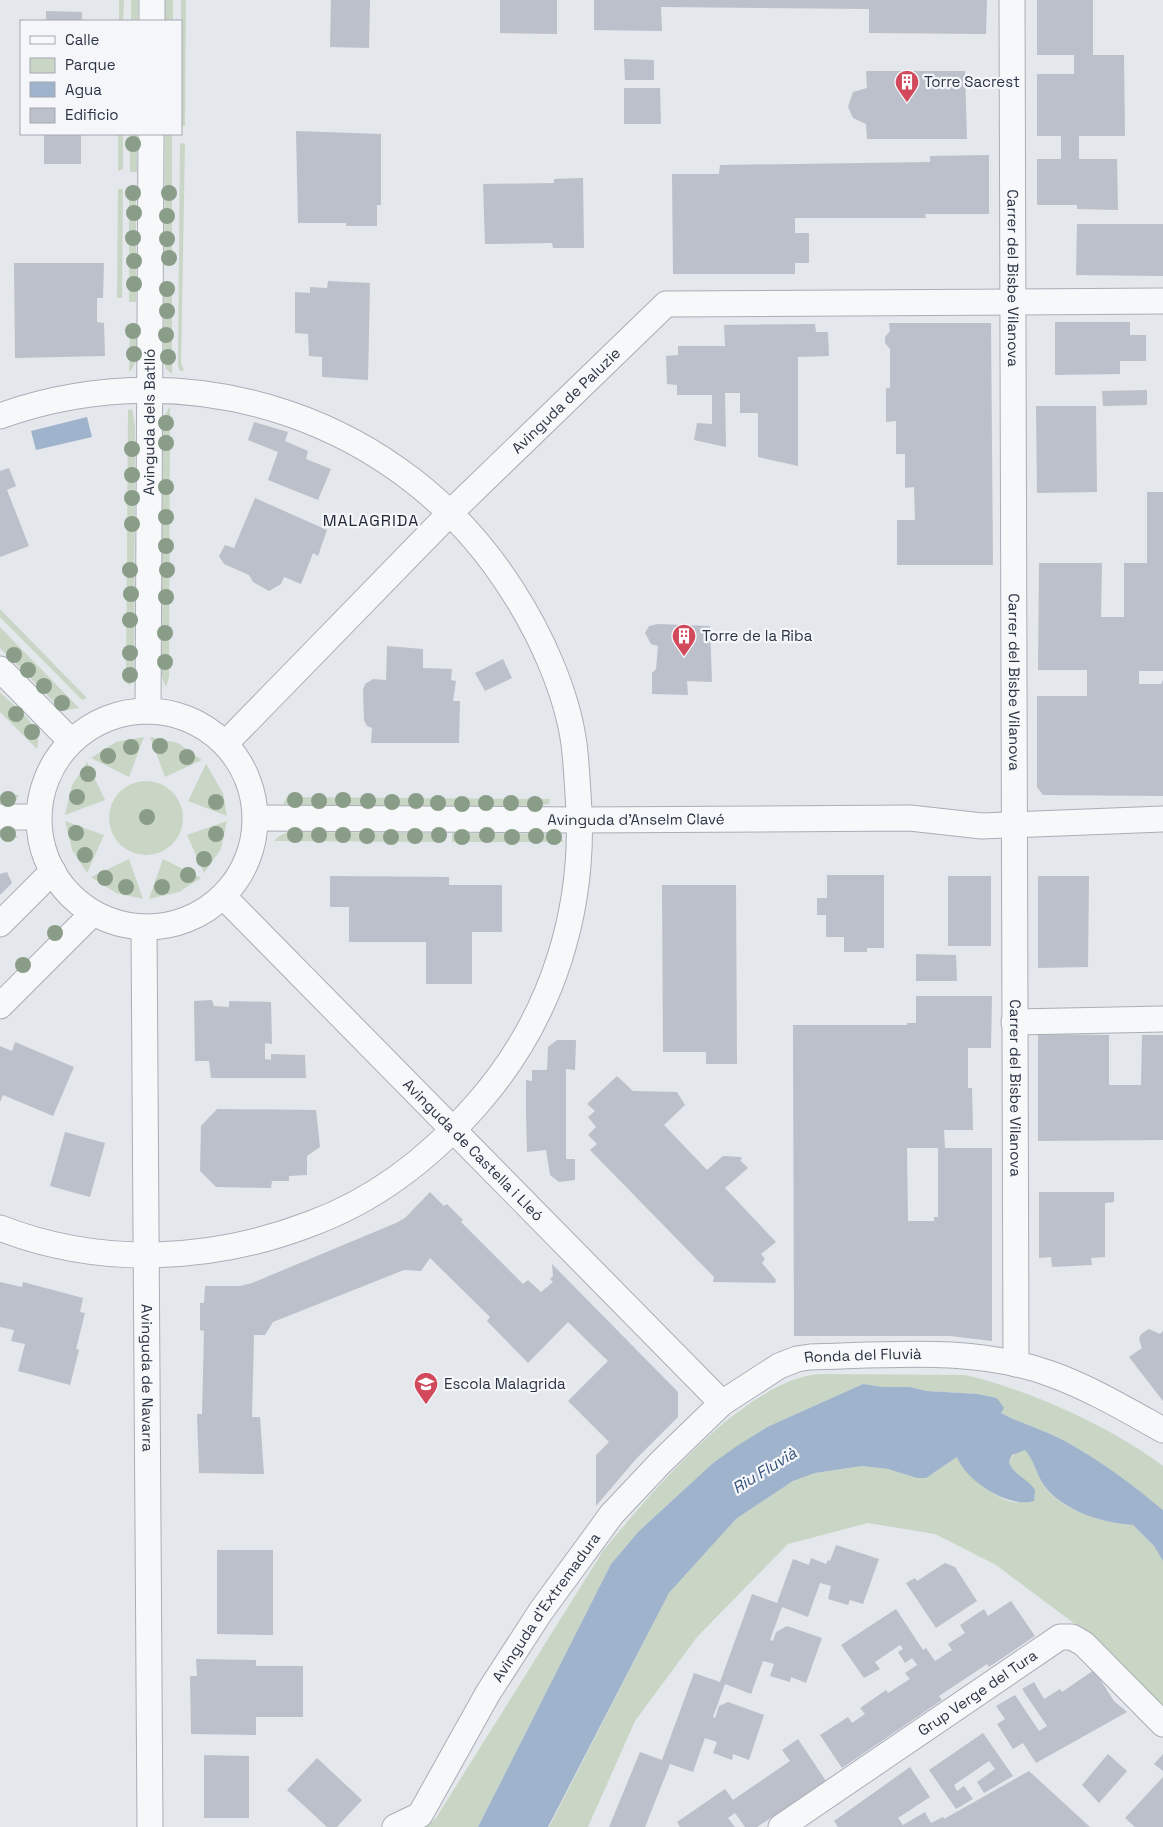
<svg xmlns="http://www.w3.org/2000/svg" width="1163" height="1827" font-family="'Space Grotesk',sans-serif">
<style>
.green{fill:#c9d6c5}
.water{fill:#9fb4cc}
.building{fill:#bbc0ca;fill-rule:evenodd}
.lines{fill:none;stroke-linecap:round;stroke-linejoin:round}
.street-casing{stroke:#a9aeb7;stroke-width:27}
.street{stroke:#f7f8fa;stroke-width:25}
.tree{fill:#899d89}
.labels{text-anchor:middle;stroke-width:4.5;stroke-linejoin:round;paint-order:stroke}
.poi-label{font-size:15px;fill:#2b3445;stroke:#f4f6f9;text-anchor:start}
.street-label{font-size:15px;fill:#2b3445;stroke:#f4f6f9}
.neighbourhood-label{font-size:16px;letter-spacing:1px;fill:#1d2536;stroke:#f4f6f9}
.water-label{font-size:16px;font-style:italic;fill:#34527a;stroke:#f4f6f9}
</style>
<rect width="100%" height="100%" fill="#e4e7ec"/>
<path class="green" d="M119,0H124L123,21H119Z
M131,0H138V21H131Z
M165,0H173V21H165Z
M181,0H186L185,126H181Z
M118,134H123V169L118,171Z
M130,134H137V172H130Z
M165,134H172V262L164,265Z
M180,143L185,144L181,363L184,370L180,371L178,366Z
M118,189H123L122,298H117Z
M129,189H136V302H129Z
M164,284L171,286L172,289V374L166,369L164,361Z
M136,324C136,339 141,362 129,372L130,325Z
M170,406L169,677L166,687L161,675L163,419Z
M132,409L135,425L134,673L130,686L126,682L128,410Z
M0,609L87,698L82,700L0,617Z
M0,627L79,708L67,710L57,705L0,648Z
M0,692C15,707 44,726 37,749L0,712Z
M144,737L129,777L91,758L116,742Z
M150,737L178,743L202,760L165,777Z
M87,762L105,800L65,815L72,785Z
M206,764L223,793L227,816L188,801Z
M109 818a37 37 0 1 1 74 0a37 37 0 1 1-74 0Z
M0,795H19L16,801L0,804Z
M287,797L550,799L549,804L525,808L290,805L283,804Z
M65,821L104,835L87,873L72,850Z
M227,821L221,849L204,873L187,835Z
M0,830L12,831L18,838H0Z
M288,832L441,833L442,842L274,841L279,836Z
M452,833L552,834L559,836L564,842H452Z
M129,859L143,899L116,893L91,877Z
M163,859L201,878L179,892L149,899Z
M819,1374L965,1375C1027,1389 1112,1427 1163,1466V1510C1132,1484 1101,1461 1065,1441C1044,1430 1022,1424 1001,1413L997,1398L978,1394L927,1391L910,1387H883L863,1384L767,1427L713,1463L639,1531L611,1564L478,1827H425L436,1818L603,1551C648,1496 745,1380 819,1374Z
M1025,1450C1033,1459 1036,1470 1041,1481C1057,1510 1102,1523 1133,1525L1154,1546L1163,1561V1707L1095,1639L996,1565L935,1534L868,1523L788,1544L697,1637L635,1721L588,1827H549L669,1593L736,1519L793,1481L815,1473L862,1466L888,1469L917,1478L935,1472L957,1457C962,1472 998,1501 1014,1502C1020,1503 1027,1501 1034,1501V1494L1012,1470L1009,1462C1013,1455 1016,1451 1025,1450Z"/>
<path class="water" d="M87,417L92,437L36,450L31,431Z
M863,1384L883,1387H910L927,1391L978,1394L997,1398L1004,1408L1001,1413C1022,1424 1044,1430 1065,1441C1101,1461 1132,1484 1163,1510V1561L1154,1546L1133,1525C1102,1523 1062,1511 1043,1484C1036,1473 1034,1460 1025,1450L1012,1455L1009,1462C1014,1476 1028,1478 1035,1490L1034,1501C1009,1509 965,1480 957,1457L926,1478H917L888,1469L862,1466L815,1473L793,1481L736,1519L669,1593L548,1827H478L611,1564L639,1531L713,1463L737,1446L767,1427Z"/>
<path class="building" d="M331,0H370L369,48L330,47Z
M500,0H557V34L500,33Z
M594,0H987L986,34L869,33V9L661,7L662,31L594,30Z
M1037,0H1093V55H1124L1125,136H1079V159H1117L1118,210L1077,209V205H1037V159H1061V136H1037V74H1074V55H1037Z
M46,11L82,12V21H46Z
M624,59L654,60V80H625Z
M866,71H965L967,139H867L866,124L853,118L848,107L853,92L867,88Z
M624,88H660L661,124H624Z
M296,131L381,134V205H377V226H346V223H298Z
M44,134H81V164H44Z
M989,155V214H925L926,218H795V233H809V263H795V274H673L672,174H719L720,165L930,162V156Z
M583,178L584,248H553L552,243L485,244L483,184L554,183V179Z
M1077,224H1163V276L1076,275Z
M14,263H104L103,298H97V322L104,323L105,356L15,358Z
M328,281L370,283L368,380L322,377V357L309,356L308,334L295,333V292L310,293V287L327,288Z
M1055,322H1130V335H1146V361H1120V374L1055,375Z
M889,323H991L993,565H897V520H915L914,487L905,488V454H896V421L886,422V388H890V349L885,343V337L890,331Z
M815,324L816,332H828L829,356L798,357V466L758,457V413H740V393H725L726,447L694,440L697,423L712,424V395H677V385L667,384L666,356L678,355V346H725L724,325Z
M1147,390V405L1103,406L1102,391Z
M1036,406H1096L1097,492L1037,493Z
M254,422L288,432L285,441L308,451L306,459L331,469L318,500L268,480L278,452L248,440Z
M9,468L16,486L7,490L29,546L0,557V471Z
M1147,492H1163V671H1139V684H1161L1163,680V796L1043,795L1037,787V696H1087V670H1038L1039,563H1102L1101,617H1124V563H1147Z
M255,498L327,530L318,556L313,553L301,584L284,577L281,584L269,591L253,582L249,575L224,564L219,556L225,545L234,548Z
M658,624L710,626L712,682L687,681L688,695L652,694V673L656,669L658,646L651,644L645,633L649,626Z
M387,646L423,649V668L452,669L451,680L456,681L453,701H460L459,743H371L372,728L367,726L364,720L363,690L365,684L373,679L386,680Z
M503,659L512,678L485,691L475,673Z
M7,872L12,883L0,895V874Z
M827,875H884V948H867V952H844V937H826V915H817V898H827Z
M330,876L449,877V885H502V932H472V984H426V942H349V907H330Z
M948,876H991V946H948Z
M1038,876H1089L1088,967L1038,968Z
M662,885H736L737,1064H706V1052H663Z
M916,954L956,955L957,981H916Z
M916,996H992L991,1048H968V1088H972L973,1130H944L945,1148H992V1341L950,1336H794L793,1025H907V1023H916ZM907,1148H938V1217H934V1221H908Z
M212,1000L214,1006L229,1007V1001L271,1002L272,1044L265,1043V1059L271,1060V1054L305,1055L306,1078H211L209,1061H195L194,1001Z
M1038,1034L1109,1035V1085H1141L1142,1035H1163V1140L1038,1141Z
M557,1040H576L575,1070L566,1069V1159H575V1180L559,1182L550,1175L546,1150L527,1152L526,1114V1080L532,1081V1070H547L548,1047Z
M15,1042L74,1067L53,1116L3,1095L0,1102V1046L12,1051Z
M617,1076L633,1091L677,1092L685,1105L664,1125L707,1170L723,1156L741,1157L742,1159L740,1160L748,1168L725,1188L776,1242L761,1254L765,1259L762,1263L776,1280L775,1283L713,1282L714,1277L590,1150L597,1144L588,1135L596,1127L588,1117L595,1111L587,1104Z
M217,1109L316,1110L320,1147L307,1156V1175L289,1176V1181H272L271,1188L216,1187L200,1171L201,1126Z
M65,1132L105,1143L90,1197L50,1186Z
M430,1192L444,1206L447,1204L463,1220L461,1222L523,1284L528,1280L541,1292L553,1282L550,1279L553,1276L552,1264L678,1392V1417L636,1459L596,1506V1455L609,1442L568,1401L608,1361L568,1322L528,1363L487,1321L490,1317L430,1258L421,1271L404,1270L273,1322L265,1335H254L252,1417H260L264,1474L199,1473L197,1414H202L204,1331L200,1330V1303H204L205,1286H240L252,1283L396,1223L405,1218Z
M1039,1192H1114V1202L1105,1203V1257L1091,1258L1092,1265L1052,1267L1051,1257L1039,1258Z
M0,1282L22,1287L23,1282L83,1298L80,1312L85,1313L76,1349L79,1350L70,1385L18,1371L25,1344L11,1341L14,1330L0,1327Z
M1149,1329L1160,1334L1163,1331V1401L1129,1357L1142,1348L1139,1339L1141,1334Z
M836,1545L879,1559L863,1604L850,1600L848,1605L828,1599L831,1586L820,1583L808,1617L782,1607L770,1640L773,1641L776,1632L787,1626L822,1638L806,1683L791,1677L790,1682L770,1676L774,1664L763,1661L751,1694L725,1684L713,1717L715,1718L719,1706L728,1702L764,1715L749,1760L733,1754L732,1760L713,1753L717,1742L705,1738L693,1772L670,1764L645,1827H609L640,1752L662,1760L694,1673L720,1682L752,1594L777,1603L793,1559L809,1565L811,1558L826,1564L828,1560L830,1561Z
M217,1550H273V1635L217,1634Z
M945,1563L955,1567L977,1601L936,1628L906,1583L915,1578L917,1581Z
M1011,1601L1035,1636L989,1667L987,1664L939,1696L942,1700L842,1768L820,1735L848,1717L852,1723L865,1714L860,1708L886,1690L888,1693L910,1679L905,1673L917,1665L912,1658L905,1663L898,1652L903,1649L900,1645L875,1662L880,1669L864,1678L841,1645L896,1609L923,1650L926,1648L935,1661L952,1650L948,1644L965,1633L960,1625L984,1609L988,1616Z
M196,1659L256,1660V1666H303V1717H256V1735L191,1734L190,1676H197Z
M1094,1670L1114,1701L1127,1712L1036,1763L1023,1743L1013,1749L997,1724L1005,1719L996,1706L1015,1695L1039,1731L1047,1726L1022,1689L1034,1682L1044,1699L1060,1689L1062,1692Z
M983,1733L1013,1776L984,1793L977,1782L995,1769L989,1761L954,1785L957,1791L964,1786L973,1799L956,1809L929,1770Z
M798,1739L826,1781L757,1827H745L735,1813L728,1818L735,1827H680L677,1822L725,1789L733,1800L790,1761L782,1750Z
M1108,1754L1127,1771L1099,1803L1082,1785Z
M1163,1754V1771L1154,1764Z
M204,1755L249,1756V1818H204Z
M317,1758L362,1800L337,1827H327L287,1790Z
M910,1767L930,1797L898,1818L903,1825L925,1812L931,1823L943,1817L944,1819L1029,1771L1090,1827H838L834,1821Z
M1163,1777V1827H1135L1125,1818Z"/>
<g class="lines">
<defs>
<g id="street">
<path id="s1" d="M1012,0L1016,1364"/>
<path d="M152,21V0"/>
<path d="M0,416C191,348 403,418 512,590C540,633 567,692 574,744C576,760 577,777 578,794C587,907 553,1017 478,1103C432,1156 376,1200 310,1224C211,1262 100,1267 0,1228"/>
<path d="M0,669L71,741"/>
<circle cx="147" cy="819" r="108"/>
<path id="s2" d="M148,711L151,134"/>
<path id="s3" d="M225,744L451,512L666,304L1163,301"/>
<path d="M0,817H38"/>
<path id="s4" d="M257,818L580,820L910,818L982,826L1163,819"/>
<path id="s5" d="M224,897L722,1403"/>
<path d="M0,924L53,871"/>
<path id="s6" d="M144,929L150,1827"/>
<path d="M0,1006L91,915"/>
<path d="M1014,1022L1163,1019"/>
<path id="s7" d="M395,1827L420,1815L488,1693L541,1611L612,1514L661,1462L722,1403L779,1366L797,1359L810,1357C889,1355 975,1346 1051,1374C1090,1388 1127,1410 1163,1430"/>
<path id="s8" d="M781,1827L1060,1637H1072L1084,1644L1163,1724"/>
</g>
</defs>
<use href="#street" class="street-casing"/>
<use href="#street" class="street"/>
</g>
<g class="tree">
<circle cx="133" cy="144" r="8"/>
<circle cx="133" cy="193" r="8"/>
<circle cx="169" cy="193" r="8"/>
<circle cx="134" cy="213" r="8"/>
<circle cx="167" cy="216" r="8"/>
<circle cx="133" cy="238" r="8"/>
<circle cx="167" cy="239" r="8"/>
<circle cx="169" cy="258" r="8"/>
<circle cx="134" cy="261" r="8"/>
<circle cx="134" cy="284" r="8"/>
<circle cx="167" cy="289" r="8"/>
<circle cx="167" cy="311" r="8"/>
<circle cx="133" cy="331" r="8"/>
<circle cx="166" cy="335" r="8"/>
<circle cx="134" cy="354" r="8"/>
<circle cx="168" cy="357" r="8"/>
<circle cx="166" cy="423" r="8"/>
<circle cx="166" cy="443" r="8"/>
<circle cx="132" cy="449" r="8"/>
<circle cx="132" cy="475" r="8"/>
<circle cx="166" cy="487" r="8"/>
<circle cx="132" cy="498" r="8"/>
<circle cx="166" cy="517" r="8"/>
<circle cx="132" cy="524" r="8"/>
<circle cx="166" cy="546" r="8"/>
<circle cx="130" cy="570" r="8"/>
<circle cx="167" cy="570" r="8"/>
<circle cx="131" cy="594" r="8"/>
<circle cx="166" cy="597" r="8"/>
<circle cx="130" cy="620" r="8"/>
<circle cx="165" cy="633" r="8"/>
<circle cx="130" cy="653" r="8"/>
<circle cx="14" cy="655" r="8"/>
<circle cx="165" cy="662" r="8"/>
<circle cx="28" cy="670" r="8"/>
<circle cx="130" cy="675" r="8"/>
<circle cx="44" cy="686" r="8"/>
<circle cx="62" cy="703" r="8"/>
<circle cx="16" cy="714" r="8"/>
<circle cx="32" cy="732" r="8"/>
<circle cx="160" cy="746" r="8"/>
<circle cx="131" cy="747" r="8"/>
<circle cx="108" cy="756" r="8"/>
<circle cx="187" cy="757" r="8"/>
<circle cx="88" cy="774" r="8"/>
<circle cx="77" cy="797" r="8"/>
<circle cx="8" cy="799" r="8"/>
<circle cx="295" cy="800" r="8"/>
<circle cx="343" cy="800" r="8"/>
<circle cx="319" cy="801" r="8"/>
<circle cx="368" cy="801" r="8"/>
<circle cx="416" cy="801" r="8"/>
<circle cx="216" cy="802" r="8"/>
<circle cx="392" cy="802" r="8"/>
<circle cx="438" cy="803" r="8"/>
<circle cx="486" cy="803" r="8"/>
<circle cx="511" cy="803" r="8"/>
<circle cx="462" cy="804" r="8"/>
<circle cx="535" cy="804" r="8"/>
<circle cx="147" cy="817" r="8"/>
<circle cx="76" cy="833" r="8"/>
<circle cx="8" cy="834" r="8"/>
<circle cx="216" cy="834" r="8"/>
<circle cx="295" cy="835" r="8"/>
<circle cx="319" cy="835" r="8"/>
<circle cx="343" cy="835" r="8"/>
<circle cx="439" cy="835" r="8"/>
<circle cx="487" cy="835" r="8"/>
<circle cx="367" cy="836" r="8"/>
<circle cx="415" cy="836" r="8"/>
<circle cx="536" cy="836" r="8"/>
<circle cx="391" cy="837" r="8"/>
<circle cx="462" cy="837" r="8"/>
<circle cx="512" cy="837" r="8"/>
<circle cx="554" cy="837" r="8"/>
<circle cx="85" cy="855" r="8"/>
<circle cx="204" cy="859" r="8"/>
<circle cx="188" cy="875" r="8"/>
<circle cx="105" cy="878" r="8"/>
<circle cx="126" cy="887" r="8"/>
<circle cx="162" cy="887" r="8"/>
<circle cx="55" cy="933" r="8"/>
<circle cx="23" cy="965" r="8"/>
</g>
<defs>
<symbol id="building-pin" viewBox="-11 -11 22 30"><path d="M0 17L-7.5 6A9.5 9.5 0 1 1 7.5 6Z" fill="#d1495b" stroke="#f4f6f9"/><path d="M-4-6H4V6H1V3H-1V6H-4ZM-2.5-4.3h1.7v1.8h-1.7ZM.8-4.3h1.7v1.8H.8ZM-2.5-1h1.7V.8h-1.7ZM.8-1h1.7V.8H.8Z" fill="#fff"/></symbol>
<symbol id="school-pin" viewBox="-11 -11 22 30"><path d="M0 17L-7.5 6A9.5 9.5 0 1 1 7.5 6Z" fill="#d1495b" stroke="#f4f6f9"/><path d="M0-5L7-2L0 1L-7-2ZM-4 1L0 2.5L4 1V4Q0 6-4 4Z" fill="#fff"/></symbol>
</defs>
<g fill-rule="evenodd">
<use href="#building-pin" x="893" y="68" width="28" height="38"/>
<use href="#building-pin" x="670" y="622" width="28" height="38"/>
<use href="#school-pin" x="412" y="1370" width="28" height="38"/>
</g>
<g class="labels">
<g class="poi-label">
<text x="924" y="87">Torre Sacrest</text>
<text x="702" y="641">Torre de la Riba</text>
<text x="444" y="1389">Escola Malagrida</text>
</g>
<g class="street-label">
<text dy="5" stroke="none"><textPath href="#s1" startOffset="278">Carrer del Bisbe Vilanova</textPath></text>
<text dy="5" stroke="none"><textPath href="#s3" startOffset="484">Avinguda de Paluzie</textPath></text>
<text dy="5" stroke="none"><textPath href="#s2" startOffset="289">Avinguda dels Batlló</textPath></text>
<text dy="5" stroke="none"><textPath href="#s1" startOffset="682">Carrer del Bisbe Vilanova</textPath></text>
<text dy="5" stroke="none"><textPath href="#s4" startOffset="379">Avinguda d'Anselm Clavé</textPath></text>
<text dy="5" stroke="none"><textPath href="#s1" startOffset="1088">Carrer del Bisbe Vilanova</textPath></text>
<text dy="5" stroke="none"><textPath href="#s5" startOffset="355">Avinguda de Castella i Lleó</textPath></text>
<text dy="5" stroke="none"><textPath href="#s7" startOffset="695">Ronda del Fluvià</textPath></text>
<text dy="5" stroke="none"><textPath href="#s6" startOffset="449">Avinguda de Navarra</textPath></text>
<text dy="5" stroke="none"><textPath href="#s7" startOffset="271">Avinguda d'Extremadura</textPath></text>
<text dy="5" stroke="none"><textPath href="#s8" startOffset="238">Grup Verge del Tura</textPath></text>
</g>
<g class="neighbourhood-label">
<text x="371" y="526">MALAGRIDA</text>
</g>
<g class="water-label">
<text transform="translate(764 1470) rotate(-32)" y="6">Riu Fluvià</text>
</g>
</g>
<rect x="20" y="20" width="162" height="115" fill="#f4f6f9" stroke="#a4a8b1"/>
<rect x="30" y="36" width="25" height="8" fill="#f7f8fa" stroke="#a4a8b1"/>
<text x="65" y="45" font-size="15" fill="#2b3445">Calle</text>
<rect x="30" y="58" width="25" height="15" fill="#c9d6c5" stroke="#a4a8b1"/>
<text x="65" y="70" font-size="15" fill="#2b3445">Parque</text>
<rect x="30" y="82" width="25" height="15" fill="#9fb4cc" stroke="#a4a8b1"/>
<text x="65" y="95" font-size="15" fill="#2b3445">Agua</text>
<rect x="30" y="108" width="25" height="15" fill="#bbc0ca" stroke="#a4a8b1"/>
<text x="65" y="120" font-size="15" fill="#2b3445">Edificio</text>
</svg>
